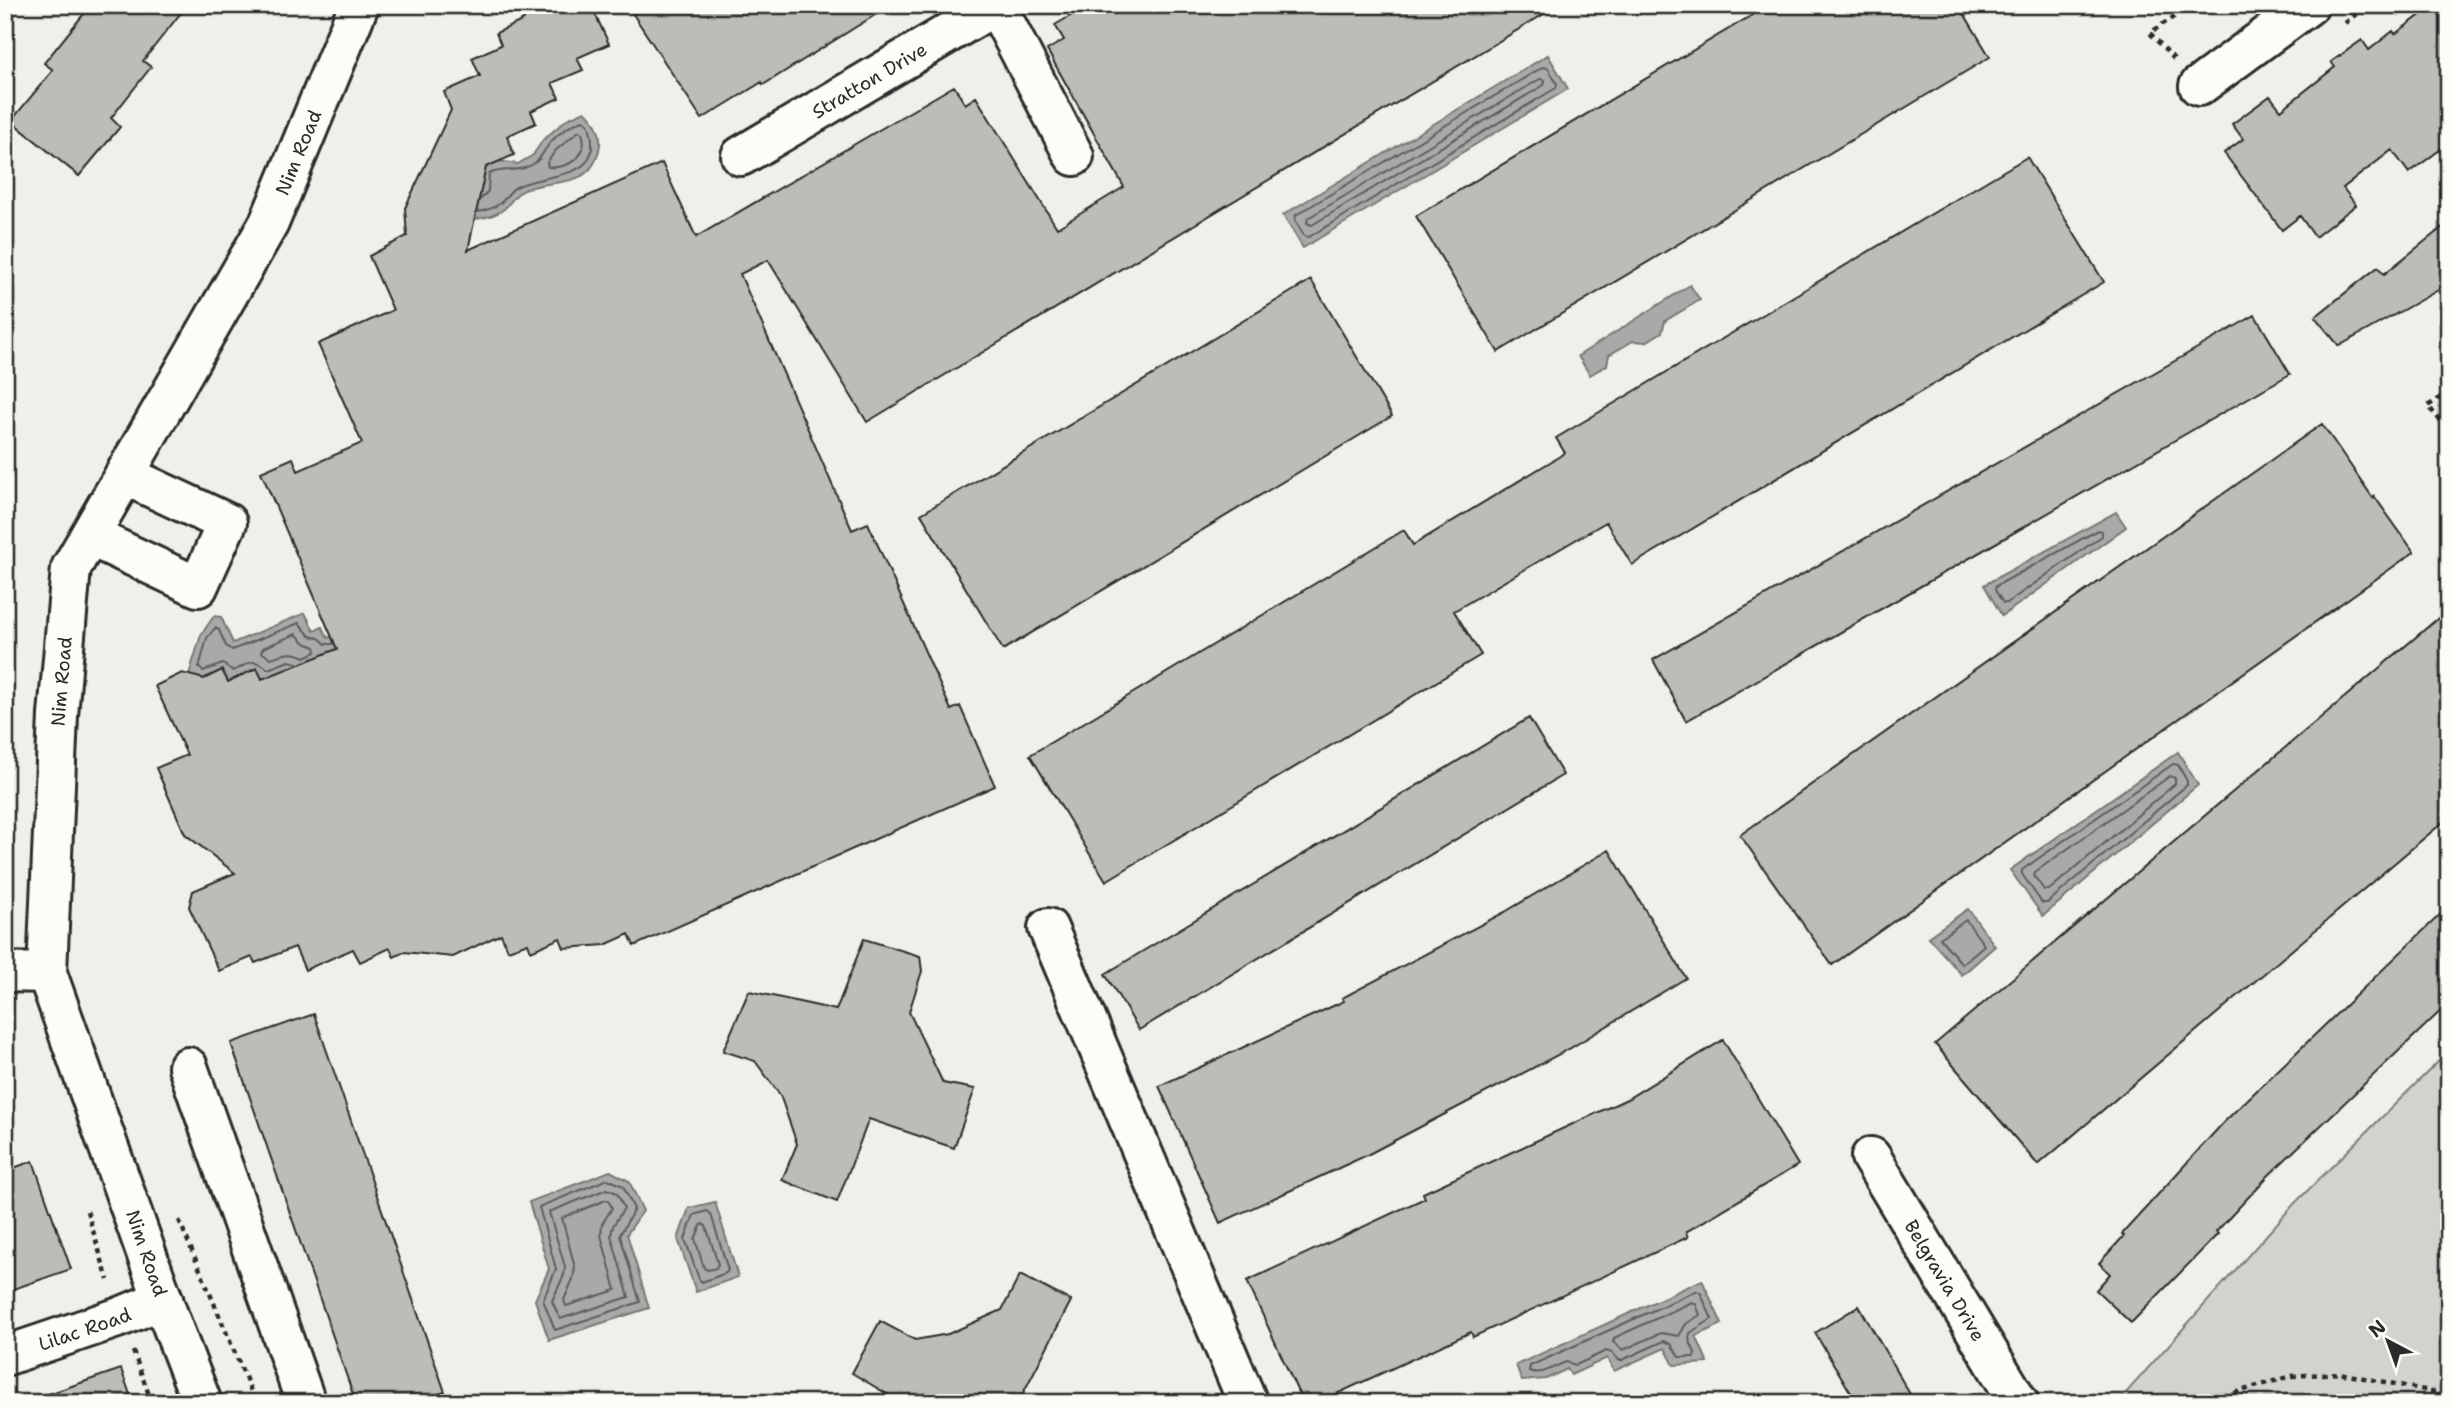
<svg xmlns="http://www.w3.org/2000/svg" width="2454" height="1408" font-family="'Shantell Sans',sans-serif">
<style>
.green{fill:#d3d2cf;stroke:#7f7e7d;stroke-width:2}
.water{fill:#aaa9a7;stroke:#777775;stroke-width:2}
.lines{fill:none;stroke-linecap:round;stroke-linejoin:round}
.shore{stroke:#5e5d5d;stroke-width:2}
.building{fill:#bdbcb8;stroke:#2b2b2b;stroke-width:2}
.minor-casing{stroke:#2b2b2b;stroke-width:44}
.path{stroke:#2b2b2b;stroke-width:4.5;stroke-dasharray:5 5;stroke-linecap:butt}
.minor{stroke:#fdfcf7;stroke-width:38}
.labels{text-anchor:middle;stroke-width:6;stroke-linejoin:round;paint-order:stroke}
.street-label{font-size:19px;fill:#2b2b2b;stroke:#fdfcf7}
</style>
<rect width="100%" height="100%" fill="#f0efeb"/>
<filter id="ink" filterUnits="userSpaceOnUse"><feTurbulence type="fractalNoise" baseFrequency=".0143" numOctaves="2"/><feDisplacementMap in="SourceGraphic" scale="14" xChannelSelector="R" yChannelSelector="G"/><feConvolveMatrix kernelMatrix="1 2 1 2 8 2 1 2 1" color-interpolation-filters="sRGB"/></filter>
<g filter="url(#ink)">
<path class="green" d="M2449,1051V1403H2117L2295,1203Z"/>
<path class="water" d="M1548,55L1568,89L1303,248L1283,215Z
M585,111C596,121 603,135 599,150C589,194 547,175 519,193C513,197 509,205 504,209C489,221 468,219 451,220L477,171L499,161L518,164L533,155L543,140L567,119Z
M1690,285L1700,300L1665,321L1662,332L1646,342L1633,341L1609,355L1607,365L1590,375L1578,356Z
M2116,512L2126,527L2002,616L1984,585Z
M305,613L314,631L322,627L328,638L347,630L397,633L262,679L257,668L228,682L222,670L193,683L189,675L201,635L214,616L221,617L233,643Z
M2178,752L2198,785L2043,916L2010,870Z
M1968,909L1995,946L1962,975L1928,937Z
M610,1171L629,1181L643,1211L627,1234L649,1308L549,1340L535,1300L549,1269L529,1202Z
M715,1202L738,1277L696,1292L678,1239L689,1208Z
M1702,1280L1722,1324L1696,1336L1708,1363L1674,1365L1665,1348L1614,1371L1607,1358L1571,1375L1567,1369L1546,1379L1522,1381L1516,1365Z"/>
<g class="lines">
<path class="shore" d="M1543,67L1548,68L1557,84L1556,88L1309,237L1304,236L1295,220L1296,215Z
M1540,79L1545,80L1544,85L1312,225L1307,223L1308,218Z
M579,131L582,133C590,156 568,169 548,167L547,163L555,151Z
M478,212C484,211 493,208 499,204C506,199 509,190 518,186C553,171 608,181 588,123L583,120C570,125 555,135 547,147C543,152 541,158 537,161C521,175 505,166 489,174L488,191L481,199
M2098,530L2102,531V536L2007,603H2003L1995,590L1996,586Z
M296,634L305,643L315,647L316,652L305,657C292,650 284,654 271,658L261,652L263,648Z
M297,663L289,661L268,669C253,656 249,664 233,671L223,664L203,671L199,668L207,638L215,628L219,630L226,646L232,650L299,623L310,636L319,638L326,644H333
M2173,764L2178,765L2187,781V785L2047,903H2042L2022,874V870Z
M2170,776L2175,778V784L2049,890H2044L2034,876L2035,872Z
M1966,920L1984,945L1962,964L1940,938Z
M608,1179L623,1186L634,1209L620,1235L640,1302L555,1330L543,1300L556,1269L539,1207Z
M607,1189L617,1193L624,1208L613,1226L611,1235L629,1297L560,1319L552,1301L564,1275L565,1267L549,1212Z
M606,1200L609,1202L612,1208L602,1224L601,1235L616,1290L566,1306L564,1300L573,1279L575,1268L562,1218Z
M707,1211L711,1214L728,1270L726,1273L702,1282L699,1279L685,1239L694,1215Z
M702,1224L706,1226L718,1264L716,1268L708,1270L704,1268L695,1239Z
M1696,1291L1700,1292L1712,1319L1690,1333L1689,1339L1695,1353L1694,1357H1679L1671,1344L1664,1341L1620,1361L1612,1353L1606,1351L1576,1365L1566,1362C1553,1367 1542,1376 1529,1371L1530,1366Z
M1692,1302L1696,1304L1700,1315L1686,1324L1679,1336L1661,1333L1623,1350L1613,1342L1614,1338Z"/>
</g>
<path class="building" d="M91,5H187L143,61L151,67L111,118L120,127L79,176L11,121L53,70L44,63Z
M518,5H591L609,44L577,58L583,70L552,83L559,98L531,111L536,123L507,136L514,155L486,167L468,250L662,163L696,237L954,86L965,104L976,97L1057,228L1124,187L1047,50L1064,40L1055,25L1089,5H1559L867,422L768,260L740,274L852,530L868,523L951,710L960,706L995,786L634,946L629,934L605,945L564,948L560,938L531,951L528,943L508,950L501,934L453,957L404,952L394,957L390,948L360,962L353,949L305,970L295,947L255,963L252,957L219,971L189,907L193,891L235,873L185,834L156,768L187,755L155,686L182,673L204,679L222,670L228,682L257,668L262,679L337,649L261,472L293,458L298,471L362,443L318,344L393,310L369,256L407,236L405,208L451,110L444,92L480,76L472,58L501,45L496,33L524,20Z
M627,5H891L763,85L762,82L702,119Z
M1769,5H1959L1990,57L1498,352L1416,216Z
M2434,5H2449V143L2409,173L2392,150L2343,188L2356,205L2315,237L2300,216L2282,230L2224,153L2243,139L2232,124L2270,96L2281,110L2335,67L2331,62L2362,40L2369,50L2393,31L2395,34Z
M2027,157L2104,282L1632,565L1606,522L1454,611L1481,655L1106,881L1030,755L1404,530L1413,545L1565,453L1556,438Z
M2449,222V284L2339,346L2315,317L2378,267L2384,274Z
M1311,280L1392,416L1003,650L921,514Z
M2255,315L2290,374L1686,721L1653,660Z
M2322,424L2373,498L2374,496L2414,552L1832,965L1740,835Z
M2449,609V817L2038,1165L1935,1044Z
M1529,718L1563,775L1139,1030L1105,974Z
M1609,850L1686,978L1569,1049L1424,1125L1367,1155L1220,1223L1159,1086L1344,1001L1342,998L1505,912Z
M2449,906V1003L2269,1175L2216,1232L2218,1234L2131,1323L2096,1290L2110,1274L2099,1263L2124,1236L2122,1234L2224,1122Z
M864,939L920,956L922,971L909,1012L943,1083L975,1089L954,1148L869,1119L837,1202L782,1180L797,1144L780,1095L755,1061L723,1051L749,991L836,1010Z
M314,1014L445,1392L413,1403H356L231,1043Z
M1723,1040L1798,1165L1686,1232L1688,1237L1473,1337L1471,1332L1317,1403H1303L1247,1281L1425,1198L1423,1193L1627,1099Z
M33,1161L71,1269L5,1292V1171Z
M1020,1275L1071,1301L1018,1403H902L852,1373L880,1321L915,1340L948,1334L1002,1310Z
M1859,1306L1915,1403H1857L1815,1333Z
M121,1369L133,1403H38L37,1398Z"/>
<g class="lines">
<defs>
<g id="minor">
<path d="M2199,86L2309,5"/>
<path id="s1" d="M741,156L996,5L1074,156"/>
<path d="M90,536L198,587L227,523L125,475"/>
<path d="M1048,928L1248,1403"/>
<path d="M5,972L47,973"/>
<path d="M188,1067L306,1403"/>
<path id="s2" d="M1871,1157L2019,1403"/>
<path id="s3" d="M5,1356L120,1317L163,1299"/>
<path id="s4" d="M202,1403L170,1320L47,973L58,715L71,568L269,223L359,5"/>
</g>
</defs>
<use href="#minor" class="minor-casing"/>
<path class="path" d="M2345,23L2368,5
M2174,59L2150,33L2191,5
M2449,391L2428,406L2449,431
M87,1211L108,1280
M179,1220L256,1403
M133,1351L152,1403
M2440,1393L2442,1403
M2217,1403L2237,1392L2292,1376L2339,1373L2440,1393L2449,1392"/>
<use href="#minor" class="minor"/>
</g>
</g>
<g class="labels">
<g class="street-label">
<text dy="7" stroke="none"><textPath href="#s1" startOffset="149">Stratton Drive</textPath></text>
<text dy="7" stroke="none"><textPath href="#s4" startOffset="1337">Nim Road</textPath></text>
<text dy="7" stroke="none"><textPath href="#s4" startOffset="749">Nim Road</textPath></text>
<text transform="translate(147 1253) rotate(71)" y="7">Nim Road</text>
<text dy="7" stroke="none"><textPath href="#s2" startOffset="144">Belgravia Drive</textPath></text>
<text dy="7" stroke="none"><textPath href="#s3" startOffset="84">Lilac Road</textPath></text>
</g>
</g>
<rect width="2454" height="1408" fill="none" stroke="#fdfcf7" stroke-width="28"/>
<rect x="14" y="14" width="2426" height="1380" fill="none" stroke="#2b2b2b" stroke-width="2.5" filter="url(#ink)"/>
<g transform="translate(2388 1341) rotate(319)" stroke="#fdfcf7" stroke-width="5" paint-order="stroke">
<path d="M0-5L12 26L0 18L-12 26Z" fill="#2b2b2b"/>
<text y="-10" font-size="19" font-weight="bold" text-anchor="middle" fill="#2b2b2b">N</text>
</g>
</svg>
